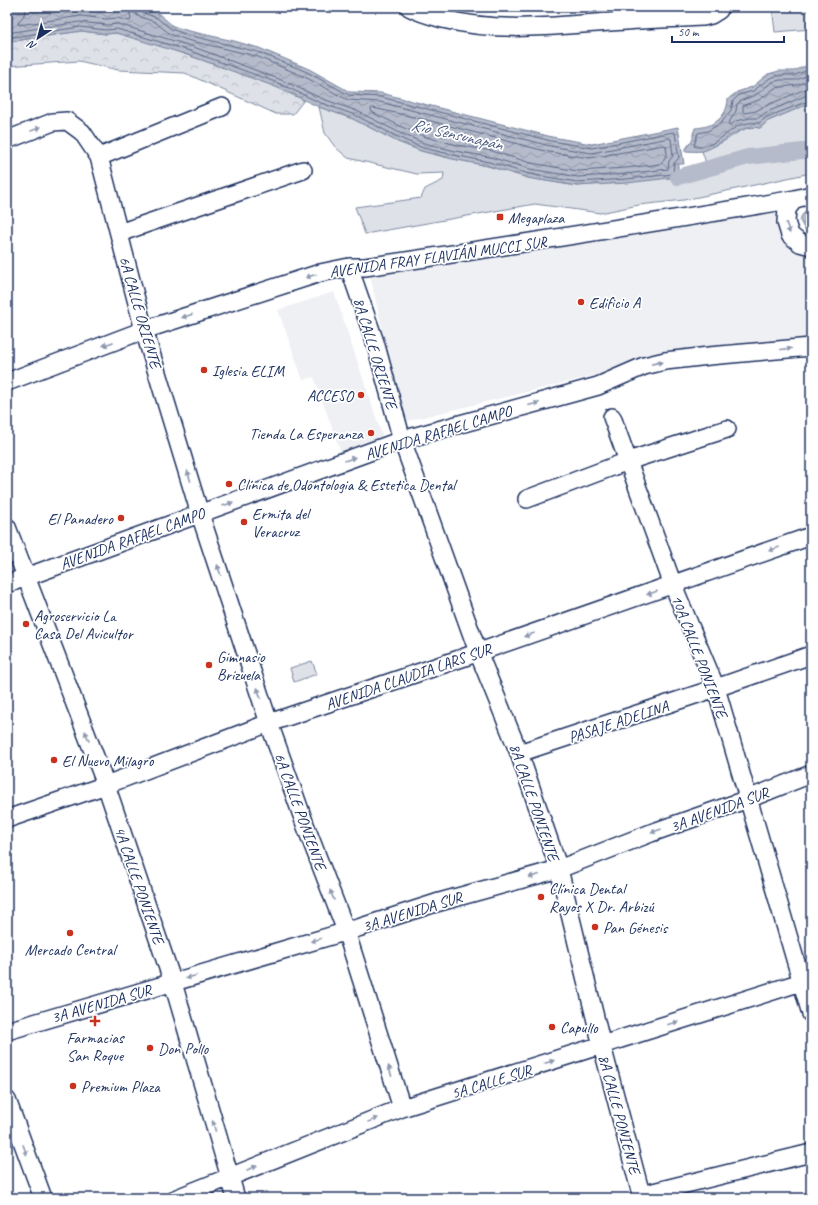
<svg xmlns="http://www.w3.org/2000/svg" width="818" height="1205" font-family="Caveat,sans-serif">
<style>
.built{fill:#eff0f4}
.green{fill:#dee1e7;stroke:#7c88a2}
.forest{fill:url(#forest-crowns);stroke:#7c88a2}
.water{fill:url(#water-waves);stroke:#77839f}
.lines{fill:none;stroke-linecap:round;stroke-linejoin:round}
.shore{stroke:#596789;stroke-width:1}
.canal{stroke:#b5bbca;stroke-width:16}
.minor-casing{stroke:#1b2f5e;stroke-width:20}
.minor{stroke:#fff;stroke-width:17}
.oneway{fill:#8d97ae}
.poi-dot{fill:#c8321e;stroke:#fff;stroke-width:1.5}
.labels{text-anchor:middle;stroke-width:3.5;stroke-linejoin:round;paint-order:stroke}
.poi-label{font-size:16px;fill:#1b2f5e;stroke:#fff;text-anchor:start}
.street-label{font-size:16px;fill:#1b2f5e;stroke:#fff}
.water-label{font-size:17px;font-style:italic;fill:#49597e;stroke:#fff}
</style>
<defs>
<pattern id="forest-crowns" width="20" height="18" patternUnits="userSpaceOnUse"><rect width="20" height="18" fill="#dee1e7"/><path d="M2 6a3 3 0 1 1 6 0M12 15a3 3 0 1 1 6 0" fill="none" stroke="#bec1c9"/></pattern>
<pattern id="water-waves" width="16" height="10" patternUnits="userSpaceOnUse"><rect width="16" height="10" fill="#b5bbca"/><path d="M0 5q4-4 8 0t8 0" fill="none" stroke="#9298a7"/></pattern>
</defs>
<rect width="100%" height="100%" fill="#fff"/>
<filter id="ink" filterUnits="userSpaceOnUse"><feTurbulence type="fractalNoise" baseFrequency=".025" numOctaves="2"/><feDisplacementMap in="SourceGraphic" scale="8" xChannelSelector="R" yChannelSelector="G"/><feConvolveMatrix kernelMatrix="1 2 1 2 8 2 1 2 1" color-interpolation-filters="sRGB"/></filter>
<g filter="url(#ink)">
<path class="built" d="M768,208L778,215L792,246L800,252L811,255V337L691,352L403,422L370,275Z
M334,292L383,438L342,456L314,377L303,380L278,310Z"/>
<path class="green" d="M772,7H811V29L775,32Z
M811,103V147L748,153L707,166L702,151C710,148 718,145 726,140C738,133 745,125 760,128L768,121Z
M319,107L353,119L398,142L421,151L453,159L488,166L528,178L577,186L678,177L748,157L811,150V173L684,200L639,205L600,213L535,204L365,234L355,207L421,198L425,189L443,180L444,173L417,174L348,158L335,147L325,133Z
M312,661L317,674L294,682L290,668Z"/>
<path class="forest" d="M81,31L106,34L116,33L142,40L235,71L276,87L304,100L293,114H276L185,73L118,70L79,61L7,66V42Z"/>
<path class="water" d="M23,7H137L159,14L173,26L189,31L234,41L259,48L309,69L350,92L381,93L552,137L592,144L678,127L684,164H678V177L627,183L577,186L528,178L488,166L453,159L421,151L398,142L353,119L319,107L276,87L188,55L116,33L106,34L81,31L7,42V9Z
M808,65H811V103L768,121L760,128C738,123 724,145 703,151C697,152 690,151 684,151L693,139V134L695,128C713,127 727,118 728,99L737,92L752,87L768,74L779,71H794Z
M811,210V232L805,230L800,221C801,215 804,211 811,210Z"/>
<g class="lines">
<path class="shore" d="M26,7L24,15L18,23L19,25L81,16L106,19L117,18L130,21L131,18L128,7
M7,33L80,22L106,25L118,24L191,46L279,79L323,99L357,111L402,134L424,143L455,151L490,157L530,169L578,177L626,174L668,169L669,161L673,156L671,139L669,138L591,153L550,146L380,102L348,100L305,77L256,56L187,40L170,34L155,22L138,16L135,12L134,7
M7,38L80,27L106,30L117,29L190,51L278,83L321,103L355,115L400,138L423,148L454,155L489,162L529,174L577,182L627,179L673,174L674,163L679,158L675,133L673,132L592,148L551,141L381,97L349,95L307,72L258,52L188,35L171,29L157,18L141,12L139,7
M811,69L795,75H780L770,78L753,91L739,95L733,101L731,110L722,122L708,131L698,133L694,146C708,152 727,132 738,126C745,123 752,122 759,123L767,117L811,100
M811,74L796,80H780L772,82L756,95L742,100L737,104L736,111L728,124L731,125L736,121L750,118H758L765,113L807,95H811
M811,80L797,85L775,88L759,100L744,105L743,107V111L744,113L756,111L763,107L803,90L811,89
M373,108L427,120L549,152L590,158L664,145L666,146L667,154L661,164L626,168L578,171L531,163L492,151L457,145L426,137L404,128L372,112L371,109Z"/>
<path class="canal" d="M678,177L748,157L811,150"/>
<defs>
<path id="minor" d="M409,7C420,13 432,16 443,19C495,32 544,27 597,23C632,20 668,19 703,17L711,15L719,10
M7,140L53,122L67,121L82,132L99,157L144,330L200,514L269,723L306,827L346,931L402,1108
M99,157L222,107
M795,199L787,209L786,222L790,235L800,243L811,246
M119,233L303,170
M349,267L375,342L402,440L478,652L519,753L559,869L602,1046L642,1198
M7,382L144,330L320,273L349,267H365C509,246 652,223 795,199L811,195
M612,417L673,585L716,688L811,1014
M527,499L628,461L727,429
M7,527L106,785L173,983L236,1198
M7,584L402,440L598,386L644,366L665,361L709,356L811,347
M519,753L716,688L811,655
M7,819L106,785L269,723L462,658L811,536
M7,1031L358,928L436,903L559,869L651,833L748,799L811,774
M7,1100L43,1198
M641,1195L811,1153
M177,1198L402,1108L811,979"/>
</defs>
<use href="#minor" class="minor-casing"/>
<use href="#minor" class="minor"/>
</g>
<defs><path id="oneway-solid" d="M-6-.8H1V-3.2L6.5 0L1 3.2V.8H-6Z"/></defs>
<g class="oneway">
<use href="#oneway-solid" transform="translate(36 129) rotate(-22)"/>
<use href="#oneway-solid" transform="translate(788 228) rotate(71)"/>
<use href="#oneway-solid" transform="translate(311 276) rotate(162)"/>
<use href="#oneway-solid" transform="translate(187 316) rotate(162)"/>
<use href="#oneway-solid" transform="translate(108 344) rotate(159)"/>
<use href="#oneway-solid" transform="translate(786 349) rotate(-5)"/>
<use href="#oneway-solid" transform="translate(657 363) rotate(-11)"/>
<use href="#oneway-solid" transform="translate(534 404) rotate(-15)"/>
<use href="#oneway-solid" transform="translate(350 459) rotate(-20)"/>
<use href="#oneway-solid" transform="translate(189 476) rotate(-107)"/>
<use href="#oneway-solid" transform="translate(228 504) rotate(-20)"/>
<use href="#oneway-solid" transform="translate(774 549) rotate(160)"/>
<use href="#oneway-solid" transform="translate(219 570) rotate(-108)"/>
<use href="#oneway-solid" transform="translate(652 593) rotate(161)"/>
<use href="#oneway-solid" transform="translate(529 635) rotate(161)"/>
<use href="#oneway-solid" transform="translate(259 693) rotate(-108)"/>
<use href="#oneway-solid" transform="translate(87 736) rotate(-111)"/>
<use href="#oneway-solid" transform="translate(656 831) rotate(160)"/>
<use href="#oneway-solid" transform="translate(534 876) rotate(165)"/>
<use href="#oneway-solid" transform="translate(332 895) rotate(-111)"/>
<use href="#oneway-solid" transform="translate(316 940) rotate(164)"/>
<use href="#oneway-solid" transform="translate(191 977) rotate(164)"/>
<use href="#oneway-solid" transform="translate(673 1023) rotate(-18)"/>
<use href="#oneway-solid" transform="translate(549 1062) rotate(-17)"/>
<use href="#oneway-solid" transform="translate(390 1071) rotate(-107)"/>
<use href="#oneway-solid" transform="translate(373 1120) rotate(-22)"/>
<use href="#oneway-solid" transform="translate(214 1126) rotate(-106)"/>
<use href="#oneway-solid" transform="translate(25 1150) rotate(70)"/>
<use href="#oneway-solid" transform="translate(252 1168) rotate(-22)"/>
</g>
</g>
<g class="poi-dot">
<rect x="496" y="213" width="8" height="8" rx="2"/>
<circle cx="581" cy="302" r="4"/>
<circle cx="204" cy="370" r="4"/>
<circle cx="361" cy="395" r="4"/>
<circle cx="371" cy="433" r="4"/>
<circle cx="229" cy="484" r="4"/>
<circle cx="121" cy="518" r="4"/>
<circle cx="244" cy="522" r="4"/>
<circle cx="26" cy="624" r="4"/>
<circle cx="209" cy="665" r="4"/>
<circle cx="54" cy="760" r="4"/>
<circle cx="541" cy="897" r="4"/>
<circle cx="595" cy="927" r="4"/>
<circle cx="70" cy="933" r="4"/>
<path d="M93 1015h4v4h4v4h-4v4h-4v-4h-4v-4h4z"/>
<circle cx="552" cy="1027" r="4"/>
<circle cx="150" cy="1048" r="4"/>
<circle cx="73" cy="1086" r="4"/>
</g>
<g class="labels">
<g class="poi-label">
<text x="508" y="223">Megaplaza</text>
<text x="589" y="308">Edificio A</text>
<text x="212" y="376">Iglesia ELIM</text>
<text x="353" y="401" text-anchor="end">ACCESO</text>
<text x="363" y="439" text-anchor="end">Tienda La Esperanza</text>
<text x="237" y="490">Clínica de Odontologia &amp; Estetica Dental</text>
<text x="252" y="519">Ermita del<tspan x="252" dy="18">Veracruz</tspan></text>
<text x="113" y="524" text-anchor="end">El Panadero</text>
<text x="34" y="621">Agroservicio La<tspan x="34" dy="18">Casa Del Avicultor</tspan></text>
<text x="217" y="662">Gimnasio<tspan x="217" dy="18">Brizuela</tspan></text>
<text x="62" y="766">El Nuevo Milagro</text>
<text x="549" y="894">Clínica Dental<tspan x="549" dy="18">Rayos X Dr. Arbizú</tspan></text>
<text x="603" y="933">Pan Génesis</text>
<text x="70" y="955" text-anchor="middle">Mercado Central</text>
<text x="560" y="1033">Capullo</text>
<text x="95" y="1043" text-anchor="middle">Farmacias<tspan x="95" dy="18">San Roque</tspan></text>
<text x="158" y="1054">Don Pollo</text>
<text x="81" y="1092">Premium Plaza</text>
</g>
<g class="street-label">
<text transform="translate(438 256) rotate(-8)" y="6">AVENIDA FRAY FLAVIÁN MUCCI SUR</text>
<text transform="translate(141 312) rotate(74)" y="6">6A CALLE ORIENTE</text>
<text transform="translate(376 353) rotate(73)" y="6">8A CALLE ORIENTE</text>
<text transform="translate(438 432) rotate(-17)" y="6">AVENIDA RAFAEL CAMPO</text>
<text transform="translate(132 538) rotate(-20)" y="6">AVENIDA RAFAEL CAMPO</text>
<text transform="translate(700 656) rotate(69)" y="6">10A CALLE PONIENTE</text>
<text transform="translate(408 676) rotate(-19)" y="6">AVENIDA CLAUDIA LARS SUR</text>
<text transform="translate(618 721) rotate(-18)" y="6">PASAJE ADELINA</text>
<text transform="translate(535 802) rotate(71)" y="6">8A CALLE PONIENTE</text>
<text transform="translate(719 809) rotate(-20)" y="6">3A AVENIDA SUR</text>
<text transform="translate(301 811) rotate(70)" y="6">6A CALLE PONIENTE</text>
<text transform="translate(140 885) rotate(71)" y="6">4A CALLE PONIENTE</text>
<text transform="translate(412 911) rotate(-17)" y="6">3A AVENIDA SUR</text>
<text transform="translate(101 1003) rotate(-16)" y="6">3A AVENIDA SUR</text>
<text transform="translate(491 1081) rotate(-17)" y="6">5A CALLE SUR</text>
<text transform="translate(620 1114) rotate(75)" y="6">8A CALLE PONIENTE</text>
</g>
<g class="water-label">
<text transform="translate(457 134) rotate(13)" y="6">Río Sensunapán</text>
</g>
</g>
<rect width="818" height="1205" fill="none" stroke="#fff" stroke-width="24"/>
<rect x="12" y="12" width="794" height="1181" fill="none" stroke="#1b2f5e" stroke-width="1.5" filter="url(#ink)"/>
<g transform="translate(38 38) rotate(216)" stroke="#ffffff" stroke-width="3" paint-order="stroke">
<path d="M0-3L7 15L0 10L-7 15Z" fill="#1b2f5e"/>
<text y="-6" font-size="11" font-weight="bold" text-anchor="middle" fill="#1b2f5e">N</text>
</g>
<path d="M672 36v6h112v-6" fill="none" stroke="#1b2f5e" stroke-width="2"/>
<text x="678" y="36" font-size="12" fill="#1b2f5e" stroke="#ffffff" stroke-width="3" paint-order="stroke">50 m</text>
</svg>
